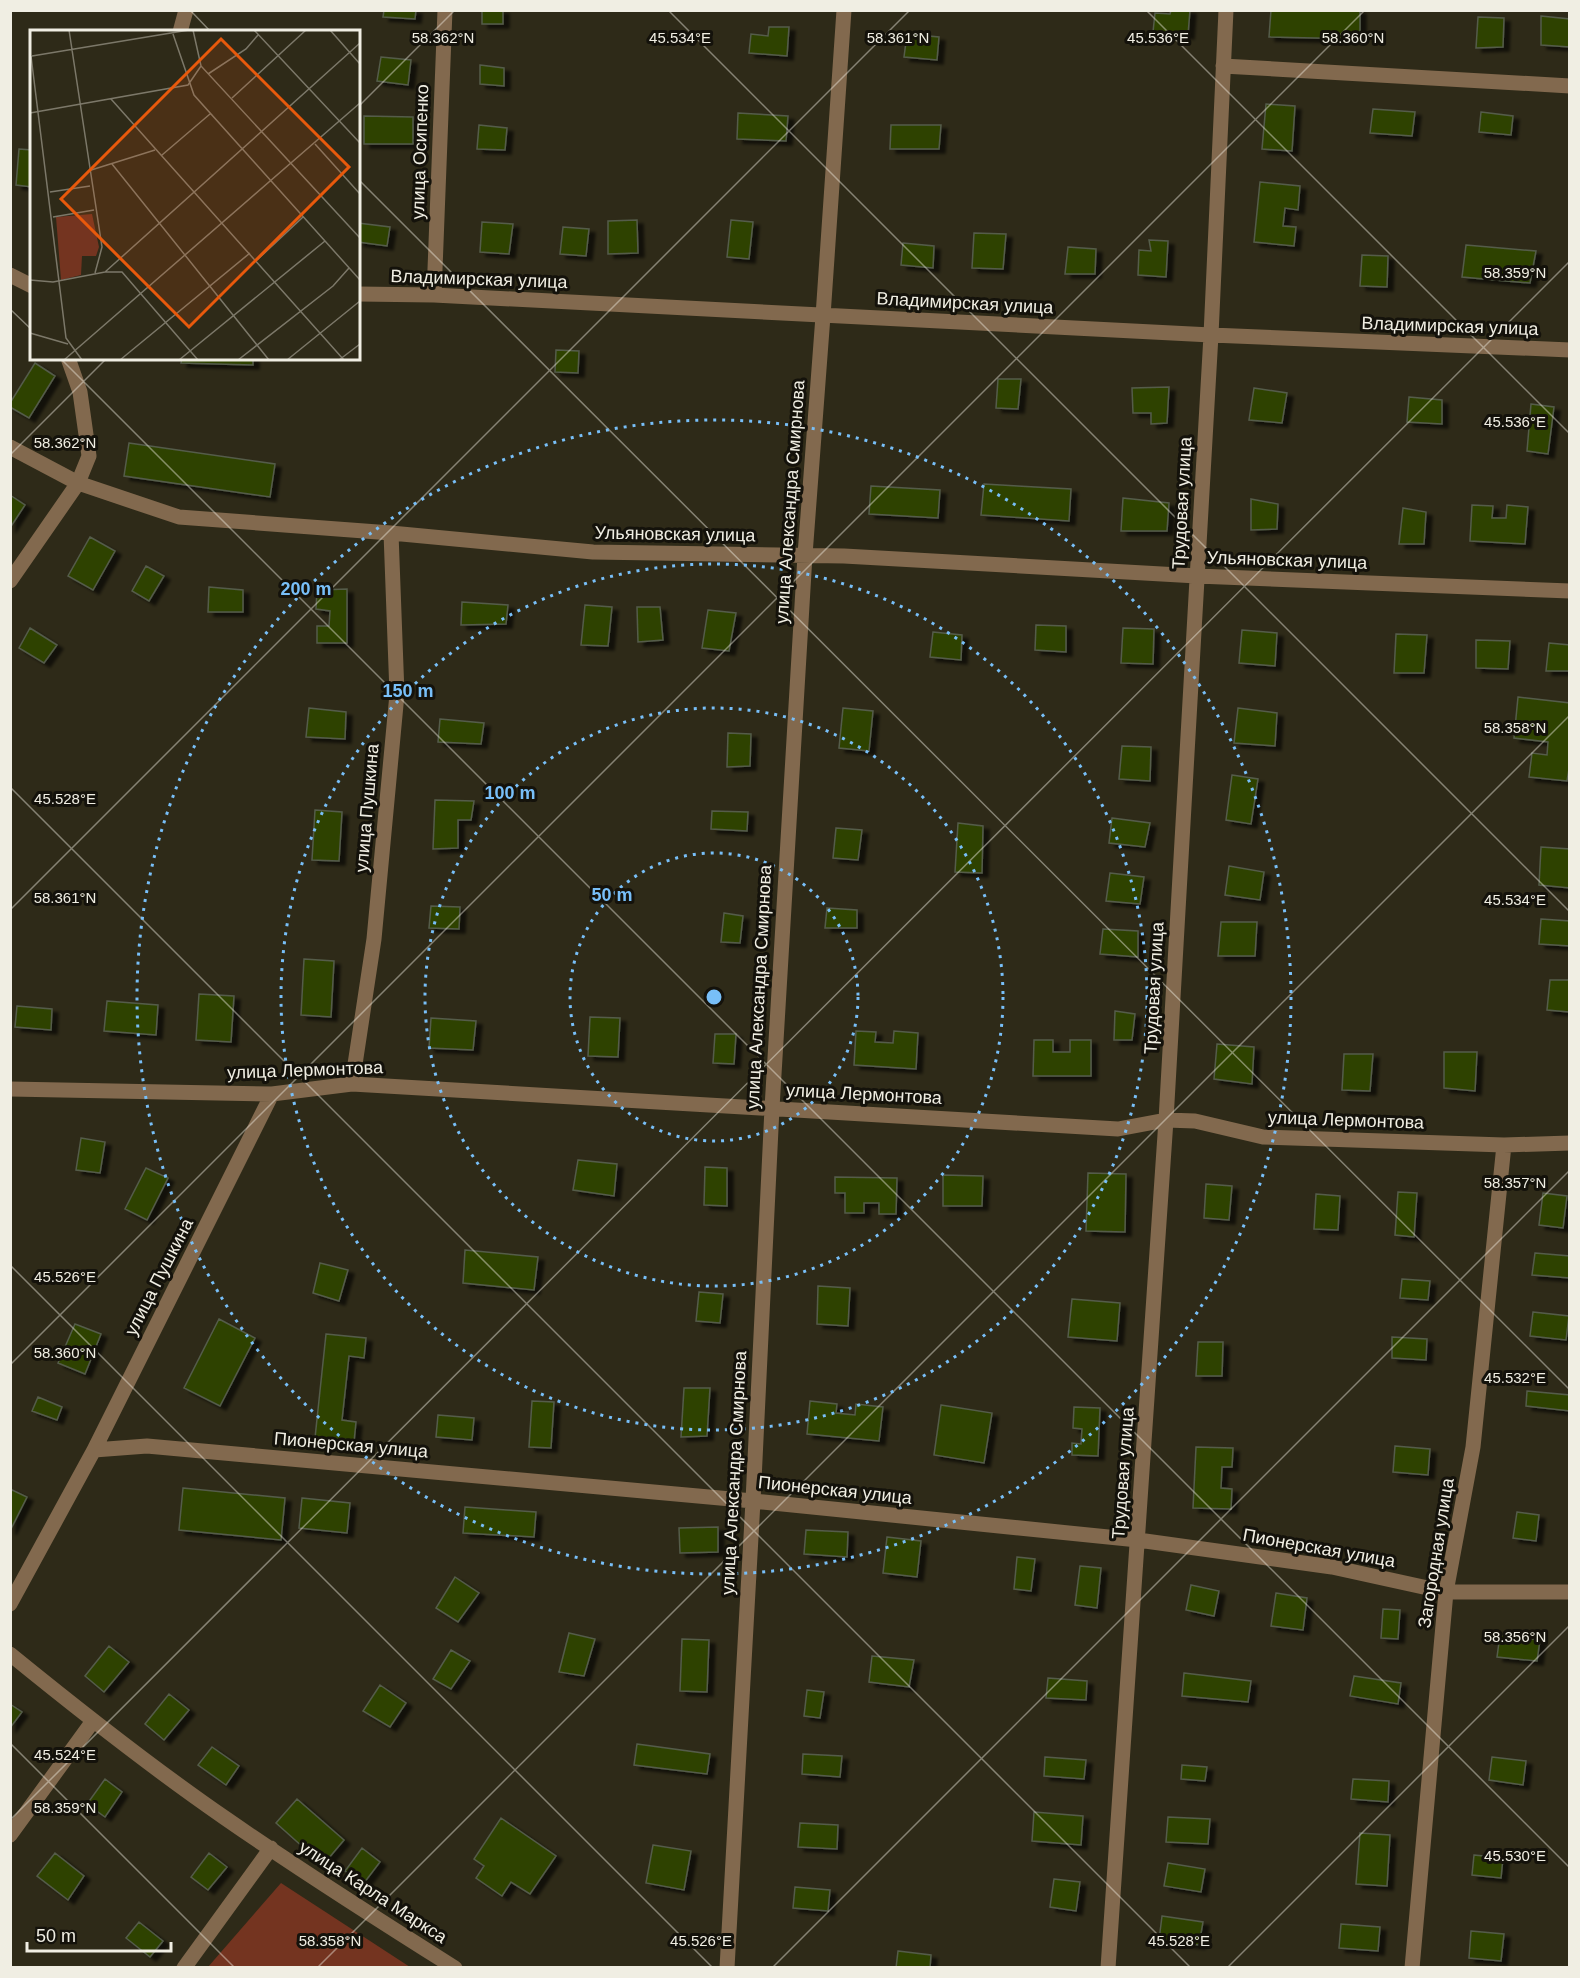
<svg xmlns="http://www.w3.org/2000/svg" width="1580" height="1978" font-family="Helvetica,sans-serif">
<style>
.green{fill:#743420}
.building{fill:#2f4300;stroke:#545c4a;stroke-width:1.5;filter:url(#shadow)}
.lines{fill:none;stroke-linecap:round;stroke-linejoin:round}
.street{stroke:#82694e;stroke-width:15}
.ticks{fill:none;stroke:#f0eee3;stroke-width:1.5;stroke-opacity:0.45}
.ring{fill:none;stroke:#78bff8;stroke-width:3;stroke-dasharray:3 6}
.labels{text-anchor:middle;stroke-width:6;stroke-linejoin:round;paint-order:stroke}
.street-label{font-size:18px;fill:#f0eee3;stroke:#14120b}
.inset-road{fill:none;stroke:#7c7869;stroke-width:1.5}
.view{fill:#e8590c;fill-opacity:0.15;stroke:#e8590c;stroke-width:3}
.inset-edge{fill:none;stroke:#f0eee3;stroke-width:3}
.ticks-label{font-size:15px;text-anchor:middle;fill:#f0eee3;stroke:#14120b;stroke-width:6;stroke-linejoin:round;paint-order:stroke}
.centre{fill:#78bff8;stroke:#14120b;stroke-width:3}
.ring-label{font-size:18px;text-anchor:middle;font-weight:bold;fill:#78bff8;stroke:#14120b;stroke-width:6;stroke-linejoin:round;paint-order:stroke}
</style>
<defs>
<filter id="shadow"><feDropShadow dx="6" dy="4" stdDeviation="1.5" flood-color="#0009"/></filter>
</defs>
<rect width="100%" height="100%" fill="#2e2a18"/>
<path class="green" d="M281,1883L410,1967H208Z"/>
<path class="building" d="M384,10H416L415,19L383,17Z
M482,10H503V24H482Z
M1171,10H1190L1188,35L1153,32L1155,13L1170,14Z
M1271,10H1360V39L1269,37Z
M1541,16L1570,19V47L1541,45Z
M1478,17L1504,18L1503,47L1476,48Z
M769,27H789L787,56L749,53L751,34L768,36Z
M907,34L939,37L937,60L904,57Z
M381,57L411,60L408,85L377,81Z
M480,65L504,68V86L480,84Z
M1266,104L1295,106L1292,151L1262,149Z
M1373,109L1415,112L1412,136L1370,133Z
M1481,112L1513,116L1511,135L1479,132Z
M738,113L788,116L786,141L737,139Z
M364,116L413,117V144H364Z
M479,125L507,128L505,150L477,149Z
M891,125H941L939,149H890Z
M19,149L32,150V187L16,185Z
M1260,182L1300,186L1298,210L1285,208L1283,226L1296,227L1294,246L1254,242Z
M637,220L638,253L608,254V221Z
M731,220L753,222L749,259L727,257Z
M482,222L513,224L509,254L480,252Z
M358,223L390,227L387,246L358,242Z
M563,227L589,229L586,256L560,254Z
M974,233L1006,234L1003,269L972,268Z
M1149,240L1168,241L1166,277L1138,275L1139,250L1151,251Z
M903,243L934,246L933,268L901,265Z
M1466,245L1536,251L1530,283L1462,277Z
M1068,247L1096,249L1095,274H1065Z
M1362,255L1388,256L1387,287L1360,286Z
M556,350L579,351L578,373L555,372Z
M182,358H253V365L181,363Z
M35,363L55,376L29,418L10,407V403Z
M998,379H1021L1018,409L996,408Z
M1169,387L1167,423L1151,424V413H1133L1132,388Z
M1254,388L1287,393L1282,423L1249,420Z
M1409,397L1442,400V424L1407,422Z
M1531,404L1554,407L1548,454L1527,451Z
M129,443L275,464L270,497L124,476Z
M984,484L1071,489L1069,521L981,515Z
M871,486L940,490L938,518L869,514Z
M10,495L25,505L10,528Z
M1123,498L1169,503L1167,531H1121Z
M1251,499L1278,504L1277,529L1251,530Z
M1472,505L1493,506L1492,518H1506L1507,505L1528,507L1525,544L1470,541Z
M1403,508L1426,512L1424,544H1399Z
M90,537L115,551L93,590L68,576Z
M146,566L164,576L149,601L132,591Z
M209,587L243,590V612H208Z
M347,589V643H317V626H329L330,611L316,609L317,590Z
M462,602L508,605L506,624L461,625Z
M585,605L612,607L608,646L581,645Z
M637,607H660L663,640L638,642Z
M708,610L736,613L729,651L702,648Z
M1036,625L1066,626V652L1035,650Z
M30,628L57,645L44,663L19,648Z
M1123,628L1154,629L1153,664L1121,663Z
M1242,630L1277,633L1275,666L1239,663Z
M933,632L962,635L961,660L930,657Z
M1396,634L1427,635L1424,673H1394Z
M1476,640L1510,641L1508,669L1476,668Z
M1549,643L1570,645V671H1546Z
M1518,697L1570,703V763L1567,781L1529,777L1532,753L1547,755L1548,742L1514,738Z
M309,708L346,712L345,739L306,737Z
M843,708L873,711L869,751L839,748Z
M1238,708L1277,713L1275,746L1234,743Z
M440,719L484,723L481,744L438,742Z
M728,733L751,734L750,766L727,767Z
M1122,746L1151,747L1150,781L1119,779Z
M1232,775L1258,779L1251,824L1226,820Z
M435,800L474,801L471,820H458V848L433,849Z
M315,810L342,812L339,861L312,860Z
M712,811L748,812L747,831L711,829Z
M1112,818L1150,823L1145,847L1109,843Z
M958,823L983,826L982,873L955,872Z
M836,828L862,830L858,860L833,858Z
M1541,847L1570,849V888L1539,885Z
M1229,866L1264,872L1260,900L1225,895Z
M1110,873L1144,877L1140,904L1106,901Z
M431,906L460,907L459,929L429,928Z
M827,908L857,910V928H825Z
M724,913L743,916L740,943L721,942Z
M1541,919L1570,921V946L1539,944Z
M1221,922H1257L1255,956H1218Z
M1103,929L1138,931V957L1100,954Z
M304,959L334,961L331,1017L301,1015Z
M1550,980H1570L1569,1012L1547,1010Z
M199,994L234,996L231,1042L196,1040Z
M107,1001L158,1005L156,1035L104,1031Z
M17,1006L52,1009L51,1030L15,1027Z
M1115,1011L1135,1014L1132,1040H1114Z
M590,1017L620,1018L618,1057L588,1056Z
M431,1018L476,1021L473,1050L429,1048Z
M856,1031L876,1032L875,1042L893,1043L894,1031L918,1033L916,1069L854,1065Z
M715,1034H736L734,1064L713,1063Z
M1034,1040H1053V1052H1070V1040H1091V1076H1033Z
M1217,1044L1254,1047L1252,1084L1214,1079Z
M1444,1052H1477L1475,1091L1444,1088Z
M1344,1054H1373L1370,1091L1342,1090Z
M81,1138L105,1142L100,1173L76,1170Z
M578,1160L617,1164L614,1196L573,1190Z
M705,1167L727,1168V1206L704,1205Z
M146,1168L168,1178L147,1220L125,1209Z
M1088,1173L1126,1174L1125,1232L1086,1231Z
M943,1175L983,1176L982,1206H943Z
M835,1177L897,1178L896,1214H879V1203H864V1213H845V1193H835Z
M1206,1184L1232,1186L1229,1220L1204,1218Z
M1398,1192L1417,1193L1414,1237L1395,1235Z
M1543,1193L1567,1196L1563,1228L1539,1225Z
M1316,1194L1340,1196L1338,1230L1314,1229Z
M465,1250L538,1257L534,1290L463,1283Z
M1535,1253L1570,1256V1278L1532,1275Z
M320,1263L348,1270L339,1301L313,1293Z
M1402,1279L1430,1281L1428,1300L1400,1298Z
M818,1286L850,1288L848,1326L817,1324Z
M699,1292L723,1294L720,1323L696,1321Z
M1072,1299L1120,1303L1117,1341L1068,1337Z
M1533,1312L1569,1316L1566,1340L1530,1336Z
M219,1319L255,1338L220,1406L184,1388Z
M75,1324L101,1334L85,1374L58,1363Z
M326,1334L366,1338L364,1358L349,1356L342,1420L356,1422L354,1442L315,1438Z
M1392,1337L1427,1339L1426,1360L1392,1358Z
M1198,1342H1223L1222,1376H1196Z
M684,1388H710L707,1436L681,1437Z
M1527,1391L1570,1395V1411L1526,1406Z
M38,1397L62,1407L57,1420L32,1411Z
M532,1401L554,1402L551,1448L529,1447Z
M810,1401L837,1404L836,1413L855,1415L856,1404L883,1407L879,1441L807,1434Z
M941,1405L992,1413L984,1463L934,1455Z
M1074,1407L1100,1408L1098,1456L1072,1455V1443L1081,1444L1082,1429L1073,1428Z
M438,1415L474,1418L472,1440L436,1437Z
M1395,1446L1430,1449L1428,1475L1393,1472Z
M1196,1447L1233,1448L1232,1467H1222L1221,1488L1232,1489L1231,1509L1193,1508Z
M183,1488L285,1498L281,1540L179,1530Z
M10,1489L27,1497L10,1531Z
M302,1498L350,1503L347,1533L299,1528Z
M465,1507L536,1512L534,1537L463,1533Z
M1517,1512L1539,1515L1536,1541L1513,1538Z
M718,1527V1552L680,1553L679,1528Z
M806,1530L848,1532L847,1557L804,1554Z
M887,1537L921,1541L917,1577L883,1573Z
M1017,1557L1035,1559L1031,1591L1014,1589Z
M1080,1566L1101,1568L1097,1608L1075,1605Z
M455,1577L479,1593L458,1622L436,1608Z
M1191,1585L1219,1591L1214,1616L1186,1610Z
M1276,1593L1307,1598L1303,1630L1271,1626Z
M1383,1609L1400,1610L1398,1639L1381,1638Z
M569,1633L595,1639L584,1676L559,1672Z
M1500,1635L1540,1640L1537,1661L1497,1657Z
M682,1639L709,1640L707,1692L680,1691Z
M109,1646L129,1662L104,1692L85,1676Z
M451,1650L470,1661L451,1689L433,1679Z
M872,1656L914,1660L909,1687L869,1682Z
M1184,1673L1251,1681L1248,1702L1182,1696Z
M1354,1676L1401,1683L1398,1704L1350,1696Z
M1048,1678L1087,1681L1086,1700L1046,1698Z
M380,1685L406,1703L390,1727L363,1711Z
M807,1690L824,1692L820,1718L804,1716Z
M169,1694L189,1710L164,1740L145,1724Z
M10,1704L22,1712L10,1728Z
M637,1744L710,1754L707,1774L634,1765Z
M212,1747L239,1766L226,1785L198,1765Z
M803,1754L842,1756L840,1777L802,1774Z
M1045,1757L1086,1760L1084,1779L1044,1776Z
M1492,1757L1526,1761L1523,1785L1489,1780Z
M1182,1765L1207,1767L1205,1781L1181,1779Z
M105,1779L122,1792L105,1817L87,1804Z
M1353,1779L1389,1781L1388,1802L1351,1799Z
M297,1799L344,1840L323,1865L276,1823Z
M1034,1812L1083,1816L1081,1845L1032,1841Z
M1168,1817L1210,1819L1208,1844L1166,1842Z
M501,1818L556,1856L530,1894L511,1882L502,1896L476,1878L484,1866L474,1859Z
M800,1823L838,1825L837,1849L798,1847Z
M1360,1833L1390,1835L1387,1886L1356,1884Z
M653,1845L691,1851L684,1890L646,1883Z
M362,1848L380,1862L364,1883L345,1871Z
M55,1853L84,1876L68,1900L37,1876Z
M209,1853L227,1867L208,1890L191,1877Z
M1474,1855L1503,1858L1501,1878L1472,1875Z
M1168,1863L1205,1869L1201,1892L1164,1886Z
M1054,1879L1080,1882L1076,1911L1050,1907Z
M795,1887L830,1890L828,1911L793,1908Z
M1162,1916L1203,1922L1199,1945L1159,1940Z
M139,1922L163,1941L150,1957L126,1938Z
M1341,1924L1380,1927L1378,1951L1339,1948Z
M1471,1931L1504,1934L1501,1961L1469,1958Z
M898,1951L931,1955L930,1968H896Z"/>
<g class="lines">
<path class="street" d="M180,32L186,10
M1223,66L1570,86
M10,275L32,286
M358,294L434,295L1211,335L1570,350
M434,295L445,10
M10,447L78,483L179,517L391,533L593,552L844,556L1197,576L1570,591
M10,581L78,483L89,456L80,392L68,358
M352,1084L374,939L397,694L391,533
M10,1089L272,1094L352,1084L1118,1129L1166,1120L1195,1121L1263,1137L1504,1145L1570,1143
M94,1450L147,1446L753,1501L1138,1540L1332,1567L1446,1592H1570
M10,1604L94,1450L272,1094
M10,1654C80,1711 151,1767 225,1818C300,1870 377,1919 455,1968
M10,1835L93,1721
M184,1968L271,1848
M727,1968L753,1501L772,1108L805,555L823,316L844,10
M1108,1968L1166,1120L1211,335L1226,10
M1412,1968L1446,1592L1473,1447L1504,1145"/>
</g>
<path class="ticks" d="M190,10L211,32M668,10L1570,912M1146,10L1570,434M358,107L455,10M358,179L1570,1390M10,309L32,330M60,358L1570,1868M10,455L107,358M10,787L1191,1968M10,910L910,10M10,1265L713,1968M10,1365L1365,10M10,1743L235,1968M10,1820L1570,261M317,1968L1570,715M772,1968L1570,1170M1227,1968L1570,1625"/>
<g class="ring">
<circle cx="714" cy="997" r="144"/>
<circle cx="714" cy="997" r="289"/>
<circle cx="714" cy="997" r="433"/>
<circle cx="714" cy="997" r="577"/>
</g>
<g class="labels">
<g class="street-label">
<text transform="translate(420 152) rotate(-88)" y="6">улица Осипенко</text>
<text transform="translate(479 279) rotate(2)" y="6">Владимирская улица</text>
<text transform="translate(965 303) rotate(3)" y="6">Владимирская улица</text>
<text transform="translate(1450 326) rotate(2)" y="6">Владимирская улица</text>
<text transform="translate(790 502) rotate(-86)" y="6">улица Александра Смирнова</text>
<text transform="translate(1182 503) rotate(-87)" y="6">Трудовая улица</text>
<text transform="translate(675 534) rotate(1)" y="6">Ульяновская улица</text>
<text transform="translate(1287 560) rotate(2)" y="6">Ульяновская улица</text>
<text transform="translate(367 808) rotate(-85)" y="6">улица Пушкина</text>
<text transform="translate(759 987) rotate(-87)" y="6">улица Александра Смирнова</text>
<text transform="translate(1154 988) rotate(-87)" y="6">Трудовая улица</text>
<text transform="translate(305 1070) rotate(-2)" y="6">улица Лермонтова</text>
<text transform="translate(864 1094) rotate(3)" y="6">улица Лермонтова</text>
<text transform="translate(1346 1120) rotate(2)" y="6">улица Лермонтова</text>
<text transform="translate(159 1277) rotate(-63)" y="6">улица Пушкина</text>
<text transform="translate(351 1445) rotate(5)" y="6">Пионерская улица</text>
<text transform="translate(734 1473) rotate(-87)" y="6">улица Александра Смирнова</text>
<text transform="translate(1123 1473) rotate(-86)" y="6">Трудовая улица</text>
<text transform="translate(835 1490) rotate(6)" y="6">Пионерская улица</text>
<text transform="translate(1319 1548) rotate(10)" y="6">Пионерская улица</text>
<text transform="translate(1436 1553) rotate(-81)" y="6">Загородная улица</text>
<text transform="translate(373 1892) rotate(33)" y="6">улица Карла Маркса</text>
</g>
</g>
<g transform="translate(30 30)">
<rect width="330" height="330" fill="#2e2a18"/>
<path d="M62,184L69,217L66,226H52L51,245L31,250L26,187Z" fill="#743420"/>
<path class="inset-road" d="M39,0L72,217L65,243M163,0L171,36L330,208M224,0L330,113M300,0L330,34M143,4L164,65L330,250M1,26L36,308L52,330M2,26L159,0M178,44L216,19L228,5M202,68L276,0M81,69L314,330M0,83L158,55L171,36M285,114L330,164M132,125L180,84M82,134L239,330M58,141L125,120M20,162L60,156M23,187L64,180M227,230L273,187M75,242L330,13M0,250L23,252L75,242H92L168,330M0,303L38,314M34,330L330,73M90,330L220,223M149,330L295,211M208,330L303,256L319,238M257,330L330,271M309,330L330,314"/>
<path class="view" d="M191,9L319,137L159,297L31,169Z"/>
<rect width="330" height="330" class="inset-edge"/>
</g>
<g class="ticks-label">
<text x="680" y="43">45.534°E</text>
<text x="443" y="43">58.362°N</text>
<text x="898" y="43">58.361°N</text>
<text x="1158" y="43">45.536°E</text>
<text x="1353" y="43">58.360°N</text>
<text x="1515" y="278">58.359°N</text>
<text x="1515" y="427">45.536°E</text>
<text x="65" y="448">58.362°N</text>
<text x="1515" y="733">58.358°N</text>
<text x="65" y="804">45.528°E</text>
<text x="65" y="903">58.361°N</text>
<text x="1515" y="905">45.534°E</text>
<text x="1515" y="1188">58.357°N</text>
<text x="65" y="1282">45.526°E</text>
<text x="65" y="1358">58.360°N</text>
<text x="1515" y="1383">45.532°E</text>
<text x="1515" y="1642">58.356°N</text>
<text x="65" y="1760">45.524°E</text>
<text x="65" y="1813">58.359°N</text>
<text x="1515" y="1861">45.530°E</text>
<text x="330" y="1946">58.358°N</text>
<text x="701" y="1946">45.526°E</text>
<text x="1179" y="1946">45.528°E</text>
</g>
<circle cx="714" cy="997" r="9" class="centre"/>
<g class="ring-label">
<text x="306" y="595">200 m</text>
<text x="408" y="697">150 m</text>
<text x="510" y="799">100 m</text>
<text x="612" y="901">50 m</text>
</g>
<rect width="1580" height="1978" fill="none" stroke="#f0eee3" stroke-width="24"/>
<path d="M27 1942v9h144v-9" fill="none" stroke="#f0eee3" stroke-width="3"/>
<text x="36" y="1942" font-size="18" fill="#f0eee3" stroke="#14120b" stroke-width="4.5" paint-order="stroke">50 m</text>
</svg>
